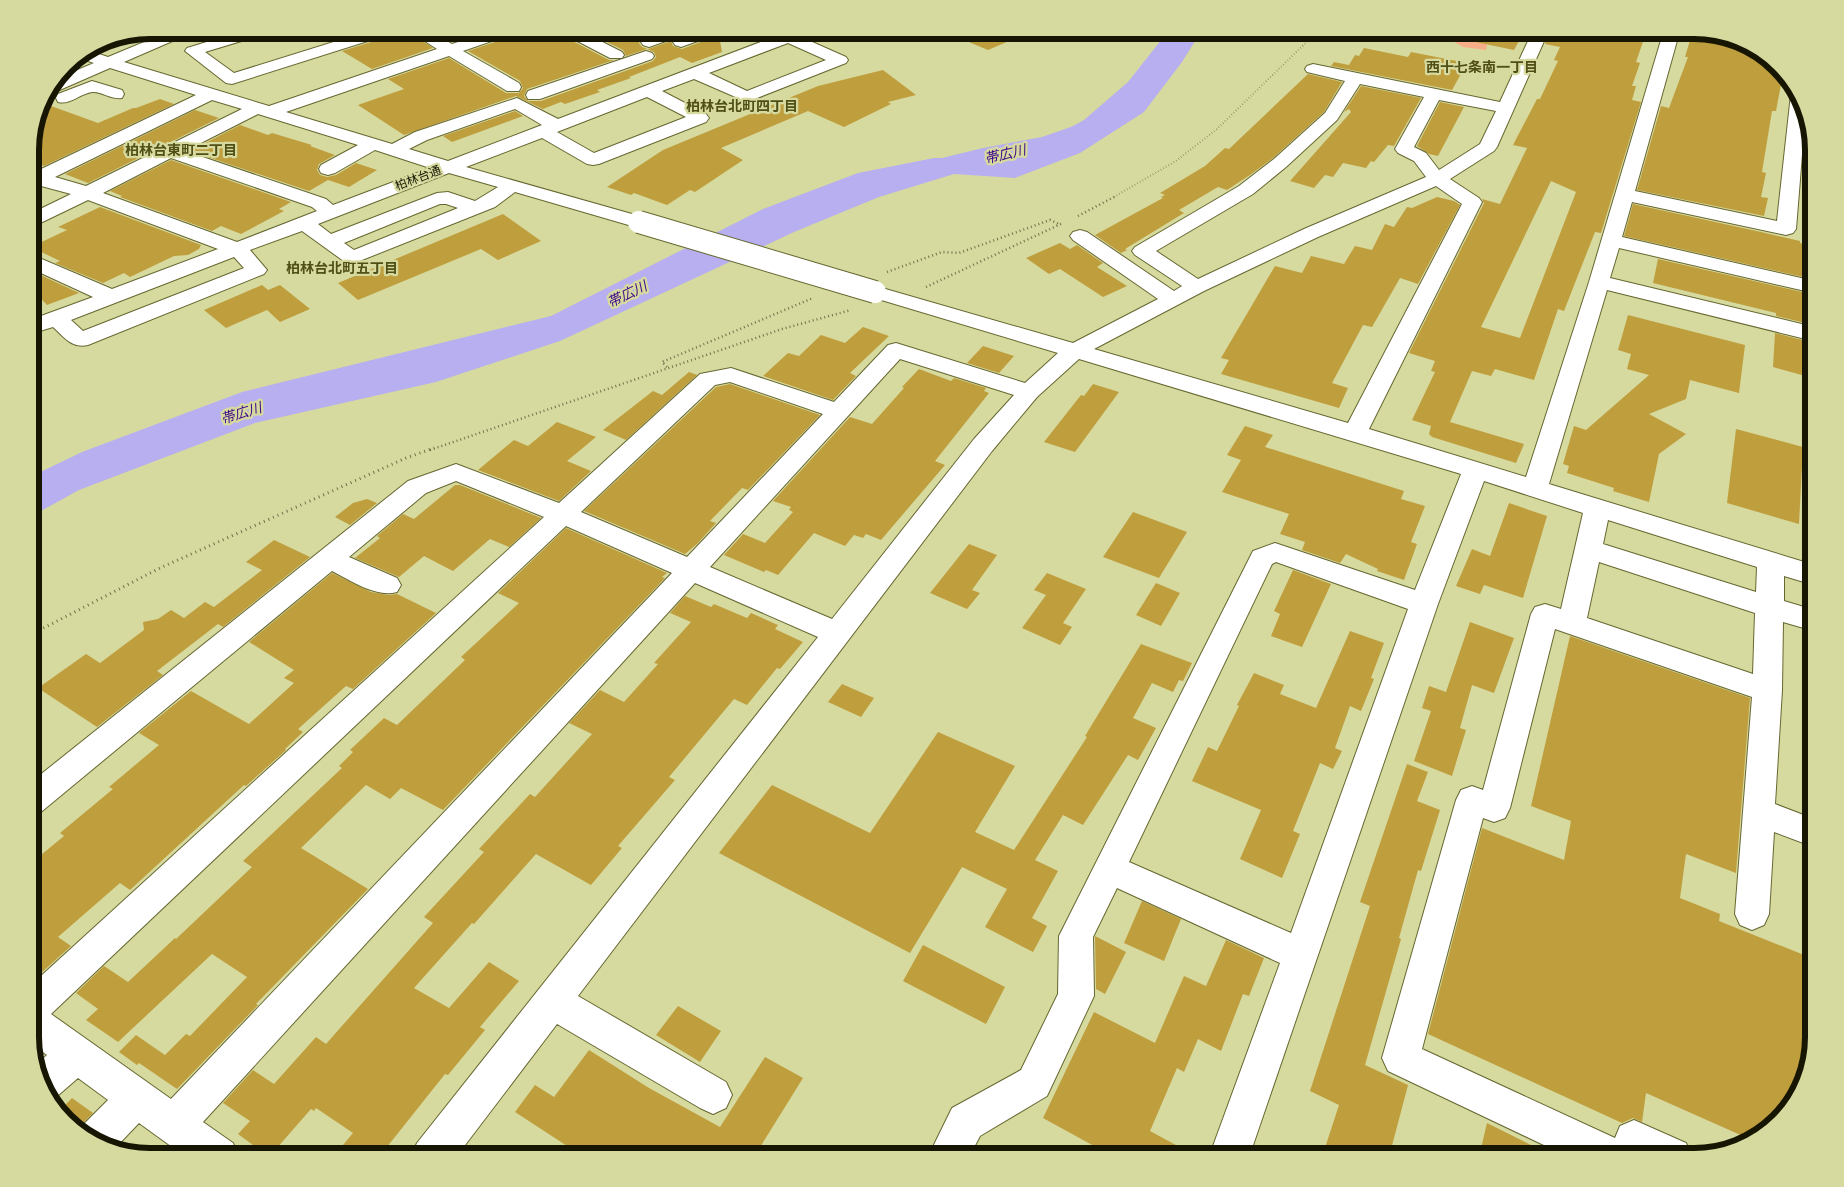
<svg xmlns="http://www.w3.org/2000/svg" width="1844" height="1187" font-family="Bitter,'Noto Sans JP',serif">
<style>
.green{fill:#f7ae86}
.water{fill:#b7afef}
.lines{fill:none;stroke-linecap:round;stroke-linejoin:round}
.river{fill:#b7afef;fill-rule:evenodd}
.building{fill:#bf9e3d;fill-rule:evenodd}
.minor-casing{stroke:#666730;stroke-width:2}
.path-far2{stroke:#71724c;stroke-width:2;stroke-dasharray:0.5 2.5;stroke-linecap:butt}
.path-far1{stroke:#71724c;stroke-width:2.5;stroke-dasharray:1 3;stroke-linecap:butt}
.path{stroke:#71724c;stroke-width:3;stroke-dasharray:1 4;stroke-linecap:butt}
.minor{fill:#fff;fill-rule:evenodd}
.minor-bridge-casing{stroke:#666730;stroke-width:24;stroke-linecap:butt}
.minor-bridge{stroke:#fff;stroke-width:22}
.labels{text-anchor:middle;stroke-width:4.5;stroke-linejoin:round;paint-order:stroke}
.far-street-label{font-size:12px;fill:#161602;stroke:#d7da9f}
.far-neighbourhood-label{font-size:14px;font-weight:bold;fill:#4f4f16;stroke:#d7da9f}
.far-water-label{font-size:14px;font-style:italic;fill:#3d098a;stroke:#d7da9f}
.rim{fill:none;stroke:#161602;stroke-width:6}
</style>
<rect width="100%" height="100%" fill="#d7da9f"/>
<path class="green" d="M1407,30H1490L1486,50L1463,47L1451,40Z"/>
<path class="water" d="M1169,30H1202L1182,62L1144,112L1080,153L1015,178L954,174L879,197L794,232L560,341L436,382L255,423L79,490L30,517V477L82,452L242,392L551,316L763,209L858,173L934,158H1015L1084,120L1128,82Z"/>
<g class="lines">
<path class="river" d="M1091,120L1101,123L1106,129L1101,135L1062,150L983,166L920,182L909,180L904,173L909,166L983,148L1042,137Z"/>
</g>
<path class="building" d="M308,30H366L327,42Z
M398,30H406L433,48L372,69L342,51L394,35Z
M431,30H489L452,42Z
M520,30H557L561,35L609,60H614L527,89L524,96L528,101H541L653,61L656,57L654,52L647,49L626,56L623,50L583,30H662L641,38L639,43L642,47L648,49L671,41L673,46L682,49L719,35L722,52L692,63L680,57L629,77L631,78L597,90L600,92L565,104L561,102L543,109L516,96L404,135L358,105L404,89L388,79L449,58L506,93H519L523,88L520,81L468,51L516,35Z
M940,30H1035L988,50Z
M1462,30H1531L1526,40H1524L1525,30L1514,50L1461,39Z
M1551,30H1647L1636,62L1640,63L1632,86H1636L1632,100L1641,102L1601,233L1595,232L1564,311L1558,309L1534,380L1495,369L1491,376L1472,371L1450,422L1524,444L1516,463L1432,437L1429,434L1431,426L1412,420L1435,372L1431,371L1435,361L1409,353L1484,203L1482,199L1500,204L1527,148L1513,145L1537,99H1540L1558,61L1554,60L1560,47L1545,44ZM1551,181L1576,192L1520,338L1481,327Z
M1693,30L1761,50L1783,74L1776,111H1772L1762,172L1766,173L1761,197L1768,198L1764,216L1637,190L1661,106L1669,108L1688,57H1685Z
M1364,48L1408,57L1411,52L1467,63L1452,90L1331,66L1334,62L1349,65L1355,55L1359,56Z
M883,70L916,95L888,102L891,104L844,127L808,111L721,148L743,160L695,192L690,190L667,205L634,193L631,195L607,187L663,150L818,86Z
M1308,74L1342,82L1324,112L1273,158L1250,175L1227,190L1218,187L1179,210L1184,213L1125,249L1127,250L1121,253L1095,235L1163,198L1161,197L1165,195L1160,193L1205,166L1225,148L1229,149Z
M1361,86L1421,98L1394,146L1388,145L1374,162L1371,161L1366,168L1343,163L1333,177L1325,175L1314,188L1290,181L1351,112L1349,109L1344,112Z
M160,99L174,104L44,166L30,160V142L40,102L98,123L133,108H136Z
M1440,102L1464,107L1438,156L1429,154L1417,146Z
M195,110L219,118L88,183L65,174Z
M515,111L523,116L452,142L443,136Z
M240,125L268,135L272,133L312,145L310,146L335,155L319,164L317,170L320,175L327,177L336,175L356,163L377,170L349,187L328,180L309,191L190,151Z
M171,160L291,202L279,209L284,211L241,234L221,226L212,231L120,197L122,196L110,191Z
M1437,197L1454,201L1460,205L1418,284L1400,278L1372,327L1363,325L1332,383L1348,388L1339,408L1221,374L1229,360L1221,358L1275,266L1302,273L1311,256L1344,264L1355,246L1372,250L1385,224L1394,227L1407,207L1412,208Z
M1633,204L1761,232L1800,241V243L1813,246L1812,279L1624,236Z
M100,207L201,245L199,249L188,255L174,256L130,277L124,273L103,283L55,263L60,261L31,247L67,230L58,227Z
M503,214L541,241L498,260L481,249L358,300L338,283Z
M1060,243L1070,249L1077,245L1103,263L1097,267L1127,286L1103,297L1060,269L1049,274L1026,258Z
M1658,259L1811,294L1810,324L1776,316V313L1653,283Z
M34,272L79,293L47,305L30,287V274Z
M262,285L268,290L280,285L310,309L280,322L267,310L226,328L204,310Z
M1628,315L1745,345L1739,393L1690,380L1686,399L1649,414L1686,434L1659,454L1649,502L1613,491L1614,488L1567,473L1569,466L1563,464L1574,426L1586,430L1649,375L1627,369L1631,354L1618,350Z
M863,327L889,336L850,373L856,376L833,400L763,376L788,353L799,356L821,335L845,343Z
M1775,333L1810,342L1809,377L1773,367Z
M983,346L1014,356L999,373L967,363Z
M919,369L951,381L954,378L986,388L984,391L989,393L935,461L945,465L881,540L866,534L863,538L854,535L845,546L814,533L778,575L766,570L764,572L724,555L743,534L765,543L793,512L789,510L791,507L773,501L850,417L872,424L904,388L902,387Z
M689,372L697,375L626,440L603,430L653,391L662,395Z
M730,384L820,415L748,490L742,488L710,521L716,523L697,544L685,554L584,511L716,387Z
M1093,384L1119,392L1075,452L1044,442L1081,395L1084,396Z
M557,422L596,437L567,461L591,471L559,501L478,470L514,440L528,446Z
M1245,426L1273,435L1265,447L1404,491L1401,499L1425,506L1411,542L1417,544L1404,580L1377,571L1378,569L1346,554L1340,563L1302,550L1305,542L1280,534L1289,514L1222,492L1241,460L1227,455Z
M1736,429L1803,447L1799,524L1727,503Z
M455,485H460L541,518L509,547L490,539L453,571L424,556L399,577L355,558L380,538L377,536L403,514L414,519Z
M367,499L377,503L350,525L335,517L353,503Z
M1509,503L1547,516L1523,598L1484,585L1480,594L1456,586L1472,549L1490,556Z
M1133,512L1187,532L1159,578L1103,557Z
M566,528L667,573L662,577L665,578L443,810L401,788L390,799L366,785L301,848L368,889L256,1004L258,1005L177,1089L139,1063L137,1065L119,1052L136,1035L165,1055L186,1034L190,1036L247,977L212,954L118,1042L86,1020L98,1009L76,993L104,966L128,982L175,938L176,939L252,867L243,861L342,768L339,766L353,752L350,750L384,718L397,725L465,660L461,657L519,603L498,593Z
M274,540L310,557L223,627L218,624L157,671L163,675L97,727L38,688L86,654L100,663L144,630L143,622L158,619L171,610L184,618L205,602L214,607L262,570L246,562Z
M969,544L997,555L972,590L980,593L967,609L930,593Z
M1293,570L1331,584L1302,647L1271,636L1280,614L1274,611Z
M332,573L371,592L389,595L397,594L436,613L353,689L346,686L298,729L303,732L285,749L286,750L246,786L244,785L130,890L120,883L58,937L71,946L30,983V864L64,836L60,833L113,789L109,787L159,745L139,733L191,691L249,724L294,683L284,678L294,670L249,642Z
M1047,573L1086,589L1063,623L1072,627L1060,645L1022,628L1046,595L1034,590Z
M1156,583L1180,593L1161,626L1136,615Z
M685,596L711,607L714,604L747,618L751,613L778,625L775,629L803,642L780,669L777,668L747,705L734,699L669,777L675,780L618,846L622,848L591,885L536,854L474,924L472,923L414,988L449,1008L489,962L519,981L480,1027L485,1030L448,1075L445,1074L379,1157H333L353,1133L316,1108L314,1111L311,1109L269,1157L238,1134L250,1121L223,1103L253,1070L274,1084L316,1037L326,1044L433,923L424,917L484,852L479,849L530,794L535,797L592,734L569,723L600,690L624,702L658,664L654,663L691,622L670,613Z
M1470,622L1514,638L1494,693L1472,685L1460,728L1466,730L1452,776L1414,761L1431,711L1422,708L1429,686L1446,692Z
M1350,631L1384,643L1371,678L1374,679L1361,711L1350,706L1335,748L1342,751L1333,769L1320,763L1293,831L1300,834L1282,878L1240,859L1261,810L1192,781L1208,747L1217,751L1239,706L1237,705L1254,673L1284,685L1280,694L1316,708Z
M1570,636L1750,698L1736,873L1686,854L1680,898L1720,914L1719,921L1814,959V1038L1794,1104L1754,1141L1646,1093L1642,1122L1633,1118L1622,1123L1428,1034L1482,828L1564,860L1571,821L1531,806Z
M1141,644L1192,663L1183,681L1179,680L1173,692L1152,683L1133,718L1156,728L1138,760L1128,755L1083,825L1063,815L1035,860L1058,871L1032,918L1047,926L1033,952L985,927L1007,889L962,867L910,953L719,853L772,785L870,833L938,732L1015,766L975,832L1014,850L1087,737L1085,736Z
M842,684L874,698L861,717L828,702Z
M1407,764L1428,772L1417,801L1440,810L1421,871L1418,870L1399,938L1401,939L1365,1065L1408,1085L1389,1157H1322L1339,1105L1310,1091L1370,906L1360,902Z
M1142,901L1181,919L1164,961L1124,943Z
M1095,936L1126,952L1105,994L1096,989Z
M1226,940L1264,958L1249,996L1243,994L1221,1051L1198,1039L1184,1072L1177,1068L1150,1131L1198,1157H1114L1043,1118L1094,1012L1155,1043L1184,976L1206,986Z
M923,945L1005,987L986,1024L903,981Z
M678,1006L721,1031L700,1062L656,1035Z
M589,1050L649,1088L720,1127L765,1057L803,1078L754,1157H584L515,1112L535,1085L554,1097Z
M72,1098L93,1113L80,1126L78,1131L59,1111Z
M1487,1123L1555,1157H1479Z"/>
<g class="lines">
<defs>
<path id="minor" d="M173,30H194L191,33L124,62L269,106L437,49L408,30H427L452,44L495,30H518L515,33L463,51L519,83L521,87L519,91H507L449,56L286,112L392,144L415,132L517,98L558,119L792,30H814L811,33L801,37L846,57L848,60L846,63L747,102L694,79L662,91L706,114L709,118L706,122L599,164L593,165L587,164L542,138L466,167L646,218L649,222L646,226L639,228L632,226L515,192L495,207L352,264L345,262L302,231L250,250L267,270L264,274L88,345C72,349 64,337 53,327L30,334V320L93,297L30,268V254L112,289L218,249L88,200L30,228V214L71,194L30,183V171L35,172L196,95L110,68L55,92H47L56,79L94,63L76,57L87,50L108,57ZM788,43L826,60L747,91L709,73ZM647,97L686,117L594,153L557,132ZM212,100L242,109L86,186L55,177ZM515,109L542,125L448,161L409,149L427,140ZM258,114L358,145L321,165L319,169L321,173L328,175L335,173L375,150L430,168L333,205L326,199L185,151ZM171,158L312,207L317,211L237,242L103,193ZM449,173L498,187L475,201L448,192L437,193L331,234L318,224ZM440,204H446L458,208L354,250L344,243ZM234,257L244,268L83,331L71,320Z
M246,30H271L268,33L205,52L234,73L372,30H396L393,33L232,84L226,83L185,51L187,48Z
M559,30H579L622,52L624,55L622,58H610L562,33Z
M668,30H691L688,33L649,47L643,45L641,42L643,39Z
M700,30H723L720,33L681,47L675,45L673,42L675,39Z
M1533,30H1549L1497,147L1494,151L1450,179L1479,198L1482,202L1369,429L1526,477L1589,282L1664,30H1680L1635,191L1777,221L1791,94L1793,90H1798L1805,117L1796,229L1793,233L1786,235L1632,202L1622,237L1814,281V293L1619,248L1610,278L1814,327V341L1607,290L1549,484L1814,565V585L1784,576V601L1814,610V631L1783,622L1782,690L1775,804L1814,819V847L1774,832L1769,914L1764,925L1752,930L1740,925L1735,914L1752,697L1555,629L1510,808L1505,818L1494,822L1483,818L1422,1049L1615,1138L1620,1126L1634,1120L1686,1143L1692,1157H1569L1388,1071L1382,1058L1456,800L1461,790L1472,786L1483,790L1531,614L1535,607L1545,604L1561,609L1583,513L1484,481L1438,604L1249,1157H1209L1280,963L1117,888L1093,937L1094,996L1047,1096L980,1136L969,1157H928L952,1108L1021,1070L1058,994L1059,936L1253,551L1275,543L1415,590L1461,474L1079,359L1037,397L992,451L578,996L726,1082L732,1095L726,1108L713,1114L700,1108L557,1024L456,1157H411L417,1143L818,637L695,583L203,1122L233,1143L239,1157H186L139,1123L116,1147L83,1137L79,1132L81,1127L108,1100L78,1078L55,1098L50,1101L46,1097L36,1065L47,1055L30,1043V986L544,517L456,481L426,493L349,557L397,578L401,585L397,592C376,598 350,580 332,571L41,812L30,815V783L408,481L456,464L559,503L700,374L731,368L834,402L888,345L896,343L1025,383L1058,353L868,296L864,292L868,288L875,286L1073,343L1158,299L1073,240L1070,236L1073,232L1080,230L1087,232L1174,291L1182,286L1135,255L1132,251L1135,247L1239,186L1274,159L1325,113L1345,81L1307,72L1305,69L1307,66L1313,64L1500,102ZM1360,84L1424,97L1395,149L1398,153L1414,161L1426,177L1304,229L1198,279L1156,251L1253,194L1286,167L1337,120ZM1439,100L1496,111L1480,144L1439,170L1426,153L1414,147ZM1436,186L1462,204L1348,423L1094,349L1204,291L1318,237ZM900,359L1014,395L974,439L832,619L710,567ZM730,382L823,414L687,557L581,512L715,385ZM1608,520L1757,567L1756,592L1603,544ZM566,526L672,573L171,1099L51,1014ZM1276,562L1408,609L1291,933L1129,862L1272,564ZM1599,562L1755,613L1753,674L1587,618Z
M646,51L652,53L654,56L652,59L540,99H528L526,95L528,91Z
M92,81L122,90L124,94L122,98C111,100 102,91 92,92C79,94 71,105 58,102L56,98L58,94Z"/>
</defs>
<use href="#minor" class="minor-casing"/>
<path class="path-far2" d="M1114,197L1176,161L1217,129L1319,30"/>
<path class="path-far1" d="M1078,216L1116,196
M887,272L942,252L959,253L1050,220L1059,224
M926,287L1063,223
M667,367L662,362L813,298
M430,450L782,329L851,310"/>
<path class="path" d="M30,635L160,568L406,458L434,448"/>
<use href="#minor" class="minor"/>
<defs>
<path id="minor-bridge" d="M639,222L875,292"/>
</defs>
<use href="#minor-bridge" class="minor-bridge-casing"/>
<use href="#minor-bridge" class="minor-bridge"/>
</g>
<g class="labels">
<g class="far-street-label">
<text transform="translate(418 178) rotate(-21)" y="4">柏林台通</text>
</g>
<g class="far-neighbourhood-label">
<text x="1482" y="72">西十七条南一丁目</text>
<text x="742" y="111">柏林台北町四丁目</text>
<text x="181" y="155">柏林台東町二丁目</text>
<text x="342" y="273">柏林台北町五丁目</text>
</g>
<g class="far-water-label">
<text transform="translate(1005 154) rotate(-13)" y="5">帯広川</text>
<text transform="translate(627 294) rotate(-26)" y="5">帯広川</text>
<text transform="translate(241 413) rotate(-17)" y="5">帯広川</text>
</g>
</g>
<path d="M0 0H1844V1187H0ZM150 39H1694A111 111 0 0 1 1805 150V1037A111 111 0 0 1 1694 1148H150A111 111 0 0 1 39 1037V150A111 111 0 0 1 150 39Z" fill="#d7da9f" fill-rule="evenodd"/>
<path class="rim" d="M150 39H1694A111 111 0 0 1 1805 150V1037A111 111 0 0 1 1694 1148H150A111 111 0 0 1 39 1037V150A111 111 0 0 1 150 39Z"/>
</svg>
